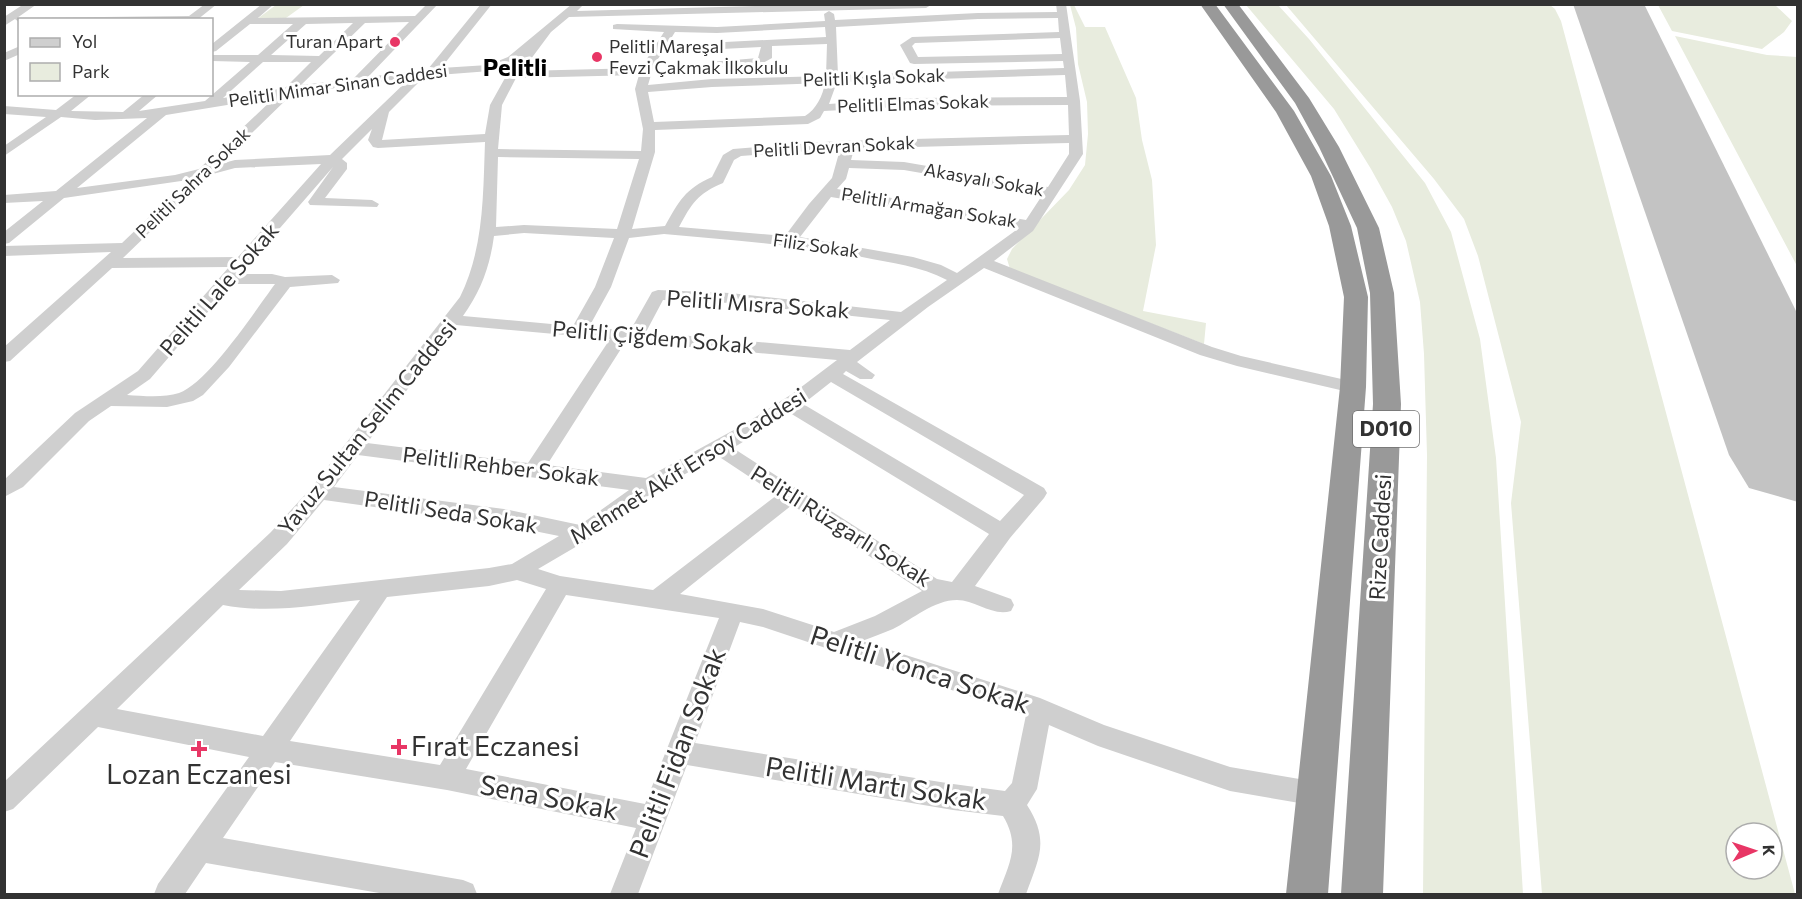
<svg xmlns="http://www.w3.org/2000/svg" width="1802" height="899" font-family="Commissioner,sans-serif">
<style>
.green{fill:#e8ecde;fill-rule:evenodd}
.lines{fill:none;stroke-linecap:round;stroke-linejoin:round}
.taxiway{fill:#c3c3c3;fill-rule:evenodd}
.runway{fill:#c3c3c3;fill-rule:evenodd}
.minor{fill:#cfcfcf;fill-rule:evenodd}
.highway{fill:#999;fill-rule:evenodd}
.poi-dot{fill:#e83665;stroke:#fff;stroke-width:2}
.labels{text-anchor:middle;stroke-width:6;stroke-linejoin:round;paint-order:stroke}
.far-poi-label{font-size:18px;fill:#323232;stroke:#fff;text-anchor:end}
.far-street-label{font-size:18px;fill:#323232;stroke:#fff}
.shield{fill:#fff;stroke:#707070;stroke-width:1.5}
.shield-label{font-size:21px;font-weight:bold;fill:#323232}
.street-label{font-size:22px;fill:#323232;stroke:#fff}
.far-district-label{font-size:24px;font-weight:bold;fill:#000;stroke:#fff}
.near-street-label{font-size:27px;fill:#323232;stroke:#fff}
.near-poi-label{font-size:27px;fill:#323232;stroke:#fff;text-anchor:start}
</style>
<rect width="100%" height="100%" fill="#fff"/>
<path class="green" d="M276,5H304L286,18L257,19Z
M1070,5H1074L1085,27H1105L1136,98L1142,140L1152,180L1156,245L1143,311L1206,323L1204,344L1010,269L1007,259L1012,249L1069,190L1085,165L1088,134L1087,102L1078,64L1076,28Z
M1246,5H1278L1309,39L1425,183L1451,232L1480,339L1496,458L1523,894H1423L1427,455L1424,354L1420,302L1406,241L1392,207L1371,169L1334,109Z
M1550,5L1555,9L1561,21L1795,894H1542L1511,503L1521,422L1478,256L1464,219L1434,179L1286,5ZM1736,833H1772V869H1736Z
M1658,5H1775L1792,21L1784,32L1762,49L1672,31Z
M1675,36L1767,55L1797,57V266Z"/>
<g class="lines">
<path class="taxiway" d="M1581,4H1615L1628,16L1624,22C1608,26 1591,18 1581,4Z"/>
<path class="runway" d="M1573,4H1644L1798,315V502L1749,488L1729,455Z"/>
<path class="minor" d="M24,4H37L17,18L189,16L205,4H217L197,20H20V23L15,19L4,26V17Z
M262,4H274L258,18L415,16L427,4H438L368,77L428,69L481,4H492L441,68L488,65L508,57L572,4H584L577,11L823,4L931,5L926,8L569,17L551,32L522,71L641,68L664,32L613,29V25L617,24L717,27L825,21L824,14L829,11L834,14L835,20L978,13L1057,12L1056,4H1066L1080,101L1083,154L1033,231L994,261L1212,347L1241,356L1359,383L1362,387L1359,391L1353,393L1237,366L1200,355L984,268L928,307L857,362L875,375L872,379H860L846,371L843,374L1044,488L1047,493L1044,498L1010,538L975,586L1011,599L1014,605L1011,611C993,617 976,600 957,600C934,600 913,619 893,629C883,633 873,637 862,641L1040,698L1104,725L1230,767L1317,782L1326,785L1330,794L1326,803L1317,806L1230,791L1098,746L1049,725L1037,789L1027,805C1050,841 1039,858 1026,894H998C1009,864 1021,846 1003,816L953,810L687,765L638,894H610L636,828L447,790L275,762L223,838L463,880L473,884L477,894H385L206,863L185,894H154L158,884L249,757L98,727L13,809L4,812V782L271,532L312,487L460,297C484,248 483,196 485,142L378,148L373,147L368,140L372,129L342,159L347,163V169L325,198L372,200L379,204L377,207L310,205L308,202L333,167L240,274H272L285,277L332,275L340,280L338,283L290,287L229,367L203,395L193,401L167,407L111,406L89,421L23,487L4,497V480L75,413L138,371L229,267L112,268L10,361L4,362V347L111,252L4,256V246L122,243L188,180L64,198L9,243L4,244V232L43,201L4,203V195L56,191L147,118L95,120L61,117L4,156V146L46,117L4,114V106L56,110L77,94H92L71,111L123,112L145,94H159L139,111L205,101L250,62L212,61V55H258L293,24H250L216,51L212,52V44ZM1058,18L1059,32L912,37L900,45L910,63L914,64L1063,61L1064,68L838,75L836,27L978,19ZM409,22L353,79L301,85L365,23ZM353,23L319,56L271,55L306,24ZM825,27L826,37L667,45L675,32L717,33ZM1060,38L1062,54L918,57L912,46L915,43ZM827,44L826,76L712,79L648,85L653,68L662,52L761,47L758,58L710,62V66L714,67L761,64L772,58V46ZM520,58L510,71L500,75L505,78L490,105L485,134L382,140L389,112L425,76L490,71ZM263,62H311L285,88L223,98ZM639,75L635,89L643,129L641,151L498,149L502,105L516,78ZM1065,75L1067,97L915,98L829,104L837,82ZM410,78L330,155L235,160L220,164L292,94ZM825,83C823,95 816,110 805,116L654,122L648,92L712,87ZM275,97L199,169L175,175L77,188L166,115ZM1068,105L1069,135L837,141L733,149L723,155L712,177C685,189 679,201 665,226L632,229L655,152V130L808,124L820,118L824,111L915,106ZM1069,143V154L1048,187L904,162L851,160L853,153L846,149L839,153L832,178L809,204L785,236L679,227C692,203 697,194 723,183L734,160L741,156L837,149ZM498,157L639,159L617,229L524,225L496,227ZM321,164L238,257L123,258L209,175L235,168ZM849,168L904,170L1043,194L1026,220L837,189L846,179ZM831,197L1019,228L957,273L941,265L913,257L800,237ZM524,233L614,238L595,287L573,326L463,316C481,291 490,266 494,236ZM664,234C731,240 796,245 862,257C892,263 920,266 947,280L901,312L730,293L658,290L652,292L630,331L589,327L611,287L629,238ZM232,284H275C255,311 208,383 179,393C164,398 143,396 127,395L150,379ZM663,300L730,303L890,320L850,350L646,332ZM456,325L610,339L528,463L367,443ZM626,341L635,342L837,360L792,394L743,425L646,478L547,465ZM831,382L1024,495L1000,521L803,404ZM790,413L989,534L952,582L937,579L733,448ZM358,455L629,490L580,525L504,509L334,487ZM718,456L777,495L653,590L560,576L538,569L596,535L656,490ZM324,500L504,525L559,536L512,564L489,568L281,591L239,590L287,544ZM792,505L922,591L875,616L834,632L763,609L680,594ZM517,580L546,589L440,765L290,741L387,597L489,586ZM566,595L719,618L645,804L466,769ZM360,600L263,736L117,709L223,605C269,614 315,605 360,600ZM740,622L763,627L1026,715L1012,783L1005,791L953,784L695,743Z
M20,46V54L4,61V53Z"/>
<path class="highway" d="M1200,4H1215L1294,111L1331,176L1351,226L1368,297L1366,387L1328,894H1286L1340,387L1344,297L1329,226L1311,176L1276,112Z
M1223,4H1238L1309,98L1339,147L1379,228L1394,293L1401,404L1383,894H1341L1373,404L1370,293L1357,228L1319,147L1295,103Z"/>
</g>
<g class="poi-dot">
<circle cx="395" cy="42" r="6"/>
<circle cx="597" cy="57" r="6"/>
<path d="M396 738h6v6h6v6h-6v6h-6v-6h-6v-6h6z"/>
<path d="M196 740h6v6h6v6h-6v6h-6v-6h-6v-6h6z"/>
</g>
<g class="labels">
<g class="far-poi-label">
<text x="383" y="48">Turan Apart</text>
<text x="609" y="53" text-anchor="start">Pelitli Mareşal<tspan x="609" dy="21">Fevzi Çakmak İlkokulu</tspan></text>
</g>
<g class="far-street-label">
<text transform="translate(874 78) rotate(-2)" y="6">Pelitli Kışla Sokak</text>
<text transform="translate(338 86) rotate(-8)" y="6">Pelitli Mimar Sinan Caddesi</text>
<text transform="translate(913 104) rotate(-2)" y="6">Pelitli Elmas Sokak</text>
<text transform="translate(834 147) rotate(-3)" y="6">Pelitli Devran Sokak</text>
<text transform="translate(984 180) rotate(10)" y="6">Akasyalı Sokak</text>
<text transform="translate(193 183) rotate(-44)" y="6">Pelitli Sahra Sokak</text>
<text transform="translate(929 208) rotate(9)" y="6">Pelitli Armağan Sokak</text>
<text transform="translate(816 246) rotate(8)" y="6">Filiz Sokak</text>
</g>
<rect class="shield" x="1353" y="411" width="66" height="36" rx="4.5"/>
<g class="shield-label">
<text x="1386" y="436">D010</text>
</g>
<g class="street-label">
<text transform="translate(219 289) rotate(-49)" y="8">Pelitli Lale Sokak</text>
<text transform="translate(758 304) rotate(4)" y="8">Pelitli Mısra Sokak</text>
<text transform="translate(653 337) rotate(5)" y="8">Pelitli Çiğdem Sokak</text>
<text transform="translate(367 427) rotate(-51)" y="8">Yavuz Sultan Selim Caddesi</text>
<text transform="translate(501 466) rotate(7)" y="8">Pelitli Rehber Sokak</text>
<text transform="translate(688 466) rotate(-32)" y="8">Mehmet Akif Ersoy Caddesi</text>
<text transform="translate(451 512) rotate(9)" y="8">Pelitli Seda Sokak</text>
<text transform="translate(841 526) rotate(32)" y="8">Pelitli Rüzgarlı Sokak</text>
<text transform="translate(1380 537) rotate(-87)" y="8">Rize Caddesi</text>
</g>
<g class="far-district-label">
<text x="515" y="76">Pelitli</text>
</g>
<g class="near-street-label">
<text transform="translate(920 670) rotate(18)" y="9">Pelitli Yonca Sokak</text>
<text transform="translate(678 753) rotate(-69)" y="9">Pelitli Fidan Sokak</text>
<text transform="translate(876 784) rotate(9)" y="9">Pelitli Martı Sokak</text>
<text transform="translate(549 798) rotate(11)" y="9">Sena Sokak</text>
</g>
<g class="near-poi-label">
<text x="411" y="756">Fırat Eczanesi</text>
<text x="199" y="784" text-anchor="middle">Lozan Eczanesi</text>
</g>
</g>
<rect width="1802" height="899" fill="none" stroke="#323232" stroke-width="12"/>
<rect x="18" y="18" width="195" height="78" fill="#ffffff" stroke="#adadad" stroke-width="1.5"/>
<rect x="30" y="38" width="30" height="9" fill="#cfcfcf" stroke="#adadad" stroke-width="1.5"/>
<text x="72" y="48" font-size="18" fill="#323232">Yol</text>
<rect x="30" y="63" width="30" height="18" fill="#e8ecde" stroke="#adadad" stroke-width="1.5"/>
<text x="72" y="78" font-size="18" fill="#323232">Park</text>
<g transform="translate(1754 851) rotate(88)"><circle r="28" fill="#ffffff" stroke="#adadad" stroke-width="1.5"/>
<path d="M0-4.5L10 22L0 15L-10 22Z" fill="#e83665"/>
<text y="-9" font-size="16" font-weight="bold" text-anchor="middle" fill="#323232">K</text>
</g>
</svg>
